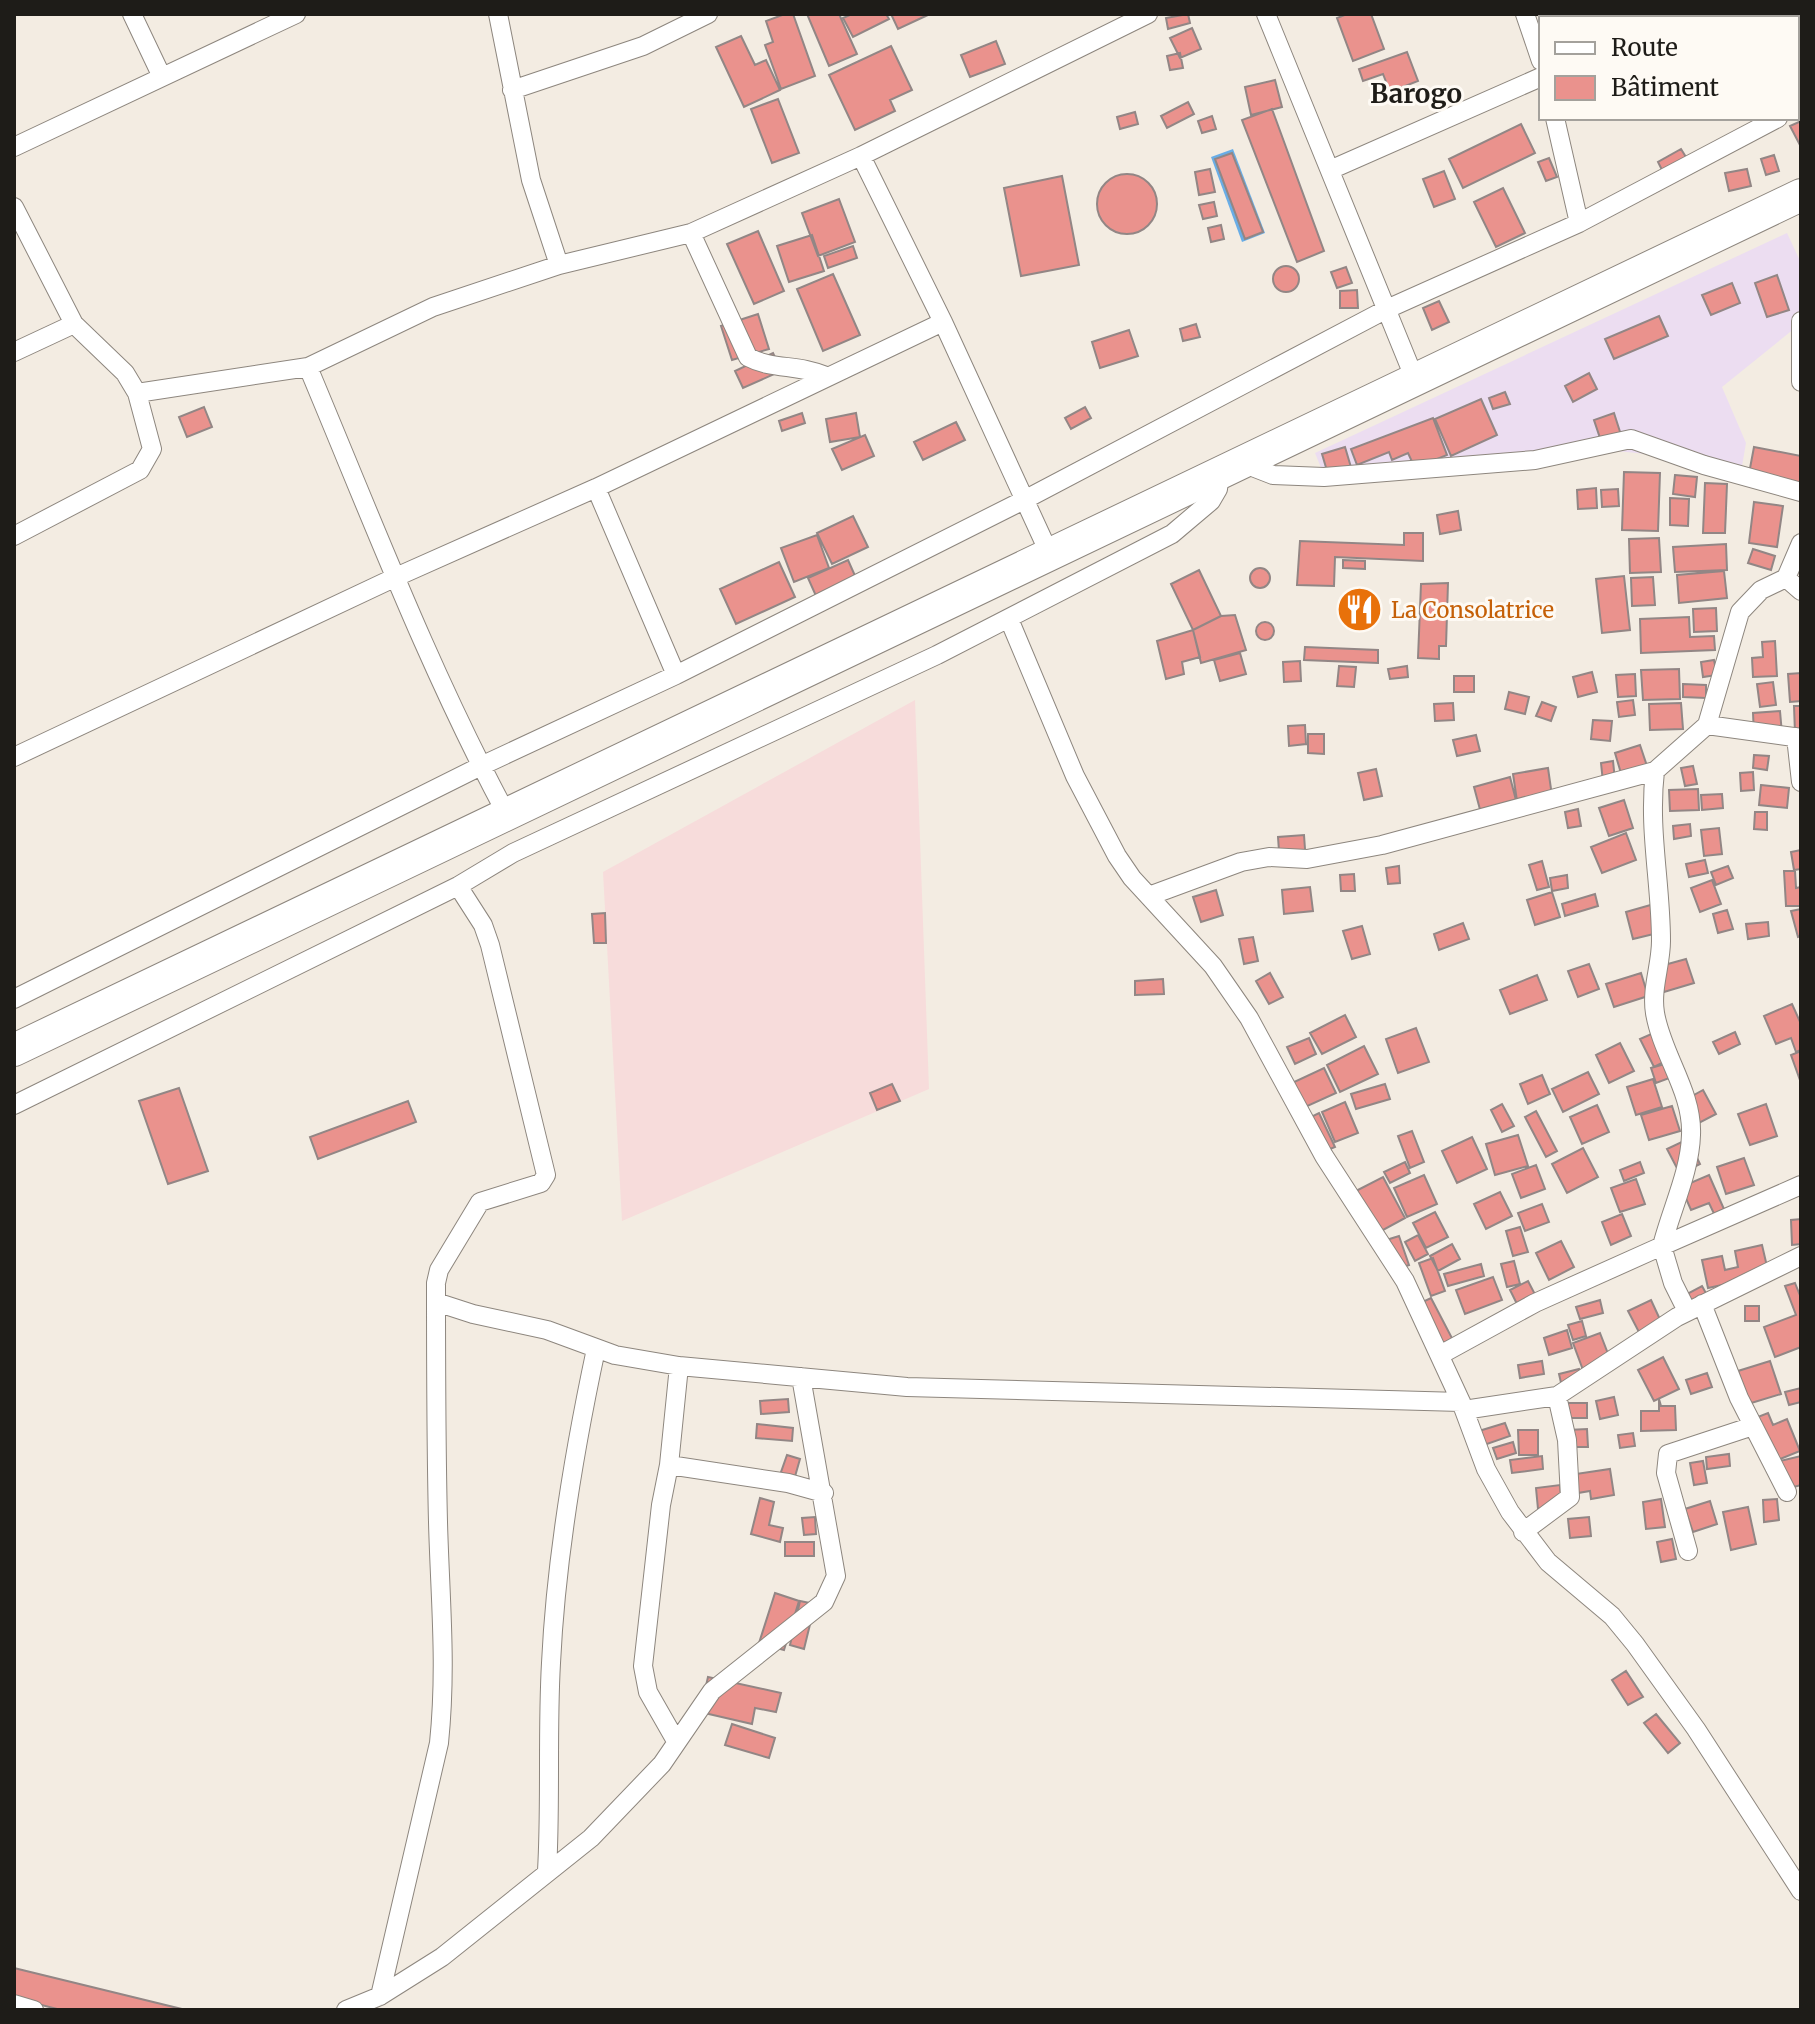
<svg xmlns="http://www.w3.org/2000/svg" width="1815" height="2024" font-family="Merriweather,serif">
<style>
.commercial{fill:#ecddf1}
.industrial{fill:#f7dcdb}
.water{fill:#69ade6}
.building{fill:#ea928d;stroke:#928685;stroke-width:2}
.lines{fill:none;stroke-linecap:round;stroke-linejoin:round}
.street-casing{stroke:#8d867e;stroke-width:20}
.highway-casing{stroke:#8d867e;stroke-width:34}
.street{stroke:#fff;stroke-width:18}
.highway{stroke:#fff;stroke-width:32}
.labels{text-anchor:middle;stroke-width:6;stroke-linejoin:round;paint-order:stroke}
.food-label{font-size:22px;fill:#c56008;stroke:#fefaf4;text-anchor:start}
.quarter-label{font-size:26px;font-weight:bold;fill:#1e1c18;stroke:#fefaf4}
</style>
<rect width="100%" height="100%" fill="#f3ece2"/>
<path class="commercial" d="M1787,233L1801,263L1800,324L1722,387L1746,443L1741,472L1703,460L1617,451L1525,464L1324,475L1315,453Z"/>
<path class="industrial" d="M915,700L929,1089L622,1221L603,872Z"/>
<path class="water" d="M1233,149L1265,233L1242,242L1211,157Z"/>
<path class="building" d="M785,14H793L815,76L781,89L765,45L773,42L766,21Z
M807,14H839L857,54L829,66Z
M852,14H886L889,19L853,37L843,18Z
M891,14H930L898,29Z
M1188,14L1190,23L1168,29L1166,18Z
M1347,14H1371L1384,49L1353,61L1337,18Z
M1192,28L1201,49L1180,58L1170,38Z
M741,36L755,65L766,60L780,90L744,107L716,47Z
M996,41L1005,64L970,77L961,55Z
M891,46L912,90L890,100L895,111L855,130L829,75Z
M1407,52L1418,81L1390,92L1383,74L1363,81L1359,69Z
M1180,53L1183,68L1170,70L1167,56Z
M1275,80L1282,107L1251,115L1245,87Z
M778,99L799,153L772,163L751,109Z
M1188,102L1194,114L1167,128L1161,116Z
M1272,109L1324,251L1297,262L1242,120Z
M1135,112L1138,124L1120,129L1117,117Z
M1212,116L1216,129L1202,133L1198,121Z
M1801,121V147L1790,126Z
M1521,124L1535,153L1463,188L1449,159Z
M1681,149L1689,162L1665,176L1658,162Z
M1232,153L1263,232L1245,239L1215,159Z
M1774,155L1779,171L1766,175L1761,159Z
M1549,158L1557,177L1546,181L1538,162Z
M1210,169L1215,192L1199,195L1195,172Z
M1747,169L1751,186L1729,191L1725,173Z
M1444,171L1455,199L1434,207L1423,179Z
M1097 204a30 30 0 1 1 60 0a30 30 0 1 1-60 0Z
M1062,176L1079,265L1021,276L1004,188Z
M1503,188L1525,233L1496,247L1474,202Z
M839,199L855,242L818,256L802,213Z
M1214,202L1217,216L1203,219L1199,205Z
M1221,225L1224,239L1211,242L1208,228Z
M758,231L784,291L754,304L727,244Z
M812,235L824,271L789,282L777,246Z
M853,246L857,258L828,268L824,256Z
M1273 279a13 13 0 1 1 26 0a13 13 0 1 1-26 0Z
M1346,267L1352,283L1337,288L1331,272Z
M833,274L860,335L823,351L797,289Z
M1777,275L1789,310L1767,317L1755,283Z
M1732,283L1740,303L1711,315L1702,295Z
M1357,290L1358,308H1340V291Z
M1439,301L1449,322L1432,330L1423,308Z
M758,314L769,349L732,360L721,326Z
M1659,316L1668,336L1614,359L1605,339Z
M1196,324L1200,337L1183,341L1180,329Z
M1129,330L1138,356L1100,368L1092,342Z
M773,353L781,371L743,388L735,371Z
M1589,373L1597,389L1573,402L1565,386Z
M1505,392L1510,404L1493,409L1489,398Z
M1481,399L1497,435L1451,456L1435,419Z
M204,407L212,427L187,437L179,417Z
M1085,407L1091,418L1071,429L1065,418Z
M802,413L805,423L782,431L779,421Z
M856,413L860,437L830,442L826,419Z
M1614,413L1622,438L1602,444L1594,420Z
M1433,418L1447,455L1415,468L1408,453L1392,460L1389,452L1357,465L1351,449Z
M956,422L965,440L923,460L914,442Z
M865,435L874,456L842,470L832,449Z
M1345,447L1353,474L1330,481L1322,454Z
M1754,447L1801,456V489L1748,479Z
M1624,472L1660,473L1658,531L1622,530Z
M1675,475L1697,477L1695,497L1673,494Z
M1705,483L1727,484L1725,533H1703Z
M1596,488L1597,508L1578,509L1577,490Z
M1618,489L1619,506L1602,507L1601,490Z
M1670,498L1689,499L1688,526L1670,525Z
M1754,502L1783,506L1777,547L1749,543Z
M1458,511L1461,530L1440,534L1437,515Z
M853,516L868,547L832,564L817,533Z
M1404,533H1423V561L1335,557L1334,586L1297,585L1300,541L1404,545Z
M817,535L829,568L794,582L781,548Z
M1659,538L1661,572L1630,573L1629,539Z
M1726,544L1727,570L1675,572L1673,547Z
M1753,549L1775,556L1771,570L1748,563Z
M848,560L856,578L816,596L808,578Z
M1343,560L1365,561V569L1343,568Z
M779,562L795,597L736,624L720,589Z
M1250 578a10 10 0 1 1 20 0a10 10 0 1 1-20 0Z
M1199,570L1221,616L1193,630L1171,584Z
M1724,571L1727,598L1679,603L1677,575Z
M1624,576L1630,630L1602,633L1596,579Z
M1653,577L1655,605L1632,606L1631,578Z
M1448,583L1446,646H1439V659L1418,658L1421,584Z
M1716,608L1717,631L1694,632L1693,609Z
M1235,615L1246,650L1201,663L1193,630L1221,616Z
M1689,617L1690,637L1714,636L1715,650L1641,653L1640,619Z
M1256 631a9 9 0 1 1 18 0a9 9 0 1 1-18 0Z
M1193,630L1200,657L1182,662L1184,674L1166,679L1157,641Z
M1775,641L1777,676L1753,677L1752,658L1763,657L1762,642Z
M1305,647L1378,650V663L1304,660Z
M1240,653L1246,674L1220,681L1214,660Z
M1714,660L1717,675L1703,677L1701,662Z
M1300,661L1301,681L1284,682L1283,662Z
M1339,666L1356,667L1354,687L1337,686Z
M1407,666L1408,677L1390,679L1388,669Z
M1679,669L1680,699L1643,700L1641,670Z
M1592,672L1597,692L1578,697L1573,677Z
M1801,673V701L1790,702L1788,674Z
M1635,674L1636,696L1618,697L1616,675Z
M1454,676H1474V692H1454Z
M1773,682L1776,705L1760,707L1757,684Z
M1683,684L1706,685V698L1683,697Z
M1509,692L1529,697L1525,714L1505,709Z
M1633,700L1635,715L1619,717L1617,702Z
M1542,702L1556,707L1551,721L1536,716Z
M1453,703L1454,720L1435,721L1434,704Z
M1681,703L1683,729L1650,730L1649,704Z
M1794,706H1801V733H1795Z
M1780,711L1782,734L1754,735L1753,713Z
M1593,720L1612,721L1610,741L1591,739Z
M1305,725L1306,744L1289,746L1288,726Z
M1308,734H1324V754L1308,753Z
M1476,735L1480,751L1457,756L1453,740Z
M1640,745L1649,772L1623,780L1615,753Z
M1754,755L1769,756L1767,770L1753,768Z
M1613,761L1615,780L1603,782L1601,763Z
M1693,766L1697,784L1685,786L1681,768Z
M1548,768L1552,796L1517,801L1513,774Z
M1376,769L1382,796L1364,800L1358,773Z
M1753,772L1754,790L1741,791L1740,773Z
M1510,777L1518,808L1482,817L1474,787Z
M1761,785L1789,788L1787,808L1759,805Z
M1698,789L1699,810L1670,811L1669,790Z
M1722,794L1723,808L1702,810L1701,795Z
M1624,800L1633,828L1609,836L1599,808Z
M1578,809L1581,826L1568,828L1565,812Z
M1755,812H1767V830L1754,829Z
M1690,824L1691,836L1674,839L1673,826Z
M1719,828L1722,854L1704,856L1701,830Z
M1626,833L1636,860L1602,873L1591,847Z
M1304,835L1306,863L1280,865L1278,837Z
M1801,850V869L1794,870L1791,852Z
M1705,860L1708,873L1689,877L1686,864Z
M1542,861L1549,887L1537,890L1529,865Z
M1399,866L1400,883L1388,884L1386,868Z
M1728,866L1733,878L1716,885L1711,872Z
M1784,871H1795L1796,888L1801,887V906H1786Z
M1354,874L1355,891H1341L1340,875Z
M1567,875L1568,888L1552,891L1550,878Z
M1712,880L1721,904L1700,912L1691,888Z
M1310,887L1313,911L1284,914L1282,890Z
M1216,890L1223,915L1201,922L1193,897Z
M1552,892L1560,917L1535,925L1527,900Z
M1595,894L1598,906L1565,916L1562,904Z
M1654,904L1662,932L1633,939L1626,912Z
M1801,909V936L1798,937L1791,911Z
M1727,910L1733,929L1718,933L1713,914Z
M605,913L606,943H594L592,914Z
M1768,922L1769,936L1748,939L1746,924Z
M1463,923L1469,939L1439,950L1434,934Z
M1362,926L1370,954L1352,959L1343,931Z
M1253,937L1258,961L1244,964L1239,939Z
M1686,959L1694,983L1664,992L1657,967Z
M1589,964L1599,989L1578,997L1568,971Z
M1270,973L1283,997L1269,1004L1256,981Z
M1641,973L1648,996L1614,1007L1606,984Z
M1537,975L1547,1000L1510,1014L1500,990Z
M1163,979L1164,994L1135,995V981Z
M1792,1004L1801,1024V1050L1796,1052L1791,1038L1776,1044L1764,1016Z
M1345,1015L1356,1037L1322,1054L1310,1033Z
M1416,1028L1429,1062L1398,1073L1386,1039Z
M1665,1028L1678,1055L1654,1067L1640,1039Z
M1735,1032L1740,1044L1719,1054L1713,1042Z
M1309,1038L1316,1054L1295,1064L1287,1047Z
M1620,1043L1634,1071L1609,1083L1596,1055Z
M1364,1046L1378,1074L1340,1092L1327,1065Z
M1801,1051V1083L1791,1055Z
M1678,1060L1683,1073L1656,1083L1651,1068Z
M1324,1068L1336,1093L1303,1108L1292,1083Z
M1588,1072L1599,1094L1563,1112L1552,1089Z
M1542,1075L1550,1094L1528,1104L1520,1084Z
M1653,1079L1662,1107L1636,1115L1627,1087Z
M892,1084L900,1101L877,1110L870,1093Z
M1385,1084L1390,1099L1356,1109L1351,1094Z
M179,1088L208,1171L168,1184L139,1101Z
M1703,1090L1716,1114L1697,1124L1685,1100Z
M408,1101L416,1122L318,1159L310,1137Z
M1345,1102L1358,1133L1335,1142L1322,1112Z
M1502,1104L1514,1126L1502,1132L1491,1110Z
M1766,1104L1777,1136L1750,1145L1738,1114Z
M1597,1105L1609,1132L1582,1144L1570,1117Z
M1672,1106L1680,1131L1649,1140L1641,1115Z
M1536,1111L1557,1151L1546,1157L1525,1117Z
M1319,1113L1335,1147L1323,1152L1307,1119Z
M1412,1131L1424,1162L1410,1168L1398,1136Z
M1518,1135L1528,1166L1495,1175L1486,1144Z
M1472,1137L1487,1169L1457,1183L1442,1151Z
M1688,1139L1700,1164L1680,1174L1667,1149Z
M1583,1148L1598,1177L1567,1193L1552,1164Z
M1744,1158L1754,1185L1726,1194L1717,1167Z
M1405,1162L1410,1173L1390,1183L1384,1172Z
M1640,1162L1644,1173L1624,1181L1620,1170Z
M1536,1165L1545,1189L1521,1198L1512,1174Z
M1424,1175L1437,1204L1407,1217L1394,1188Z
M1709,1175L1727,1216L1717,1220L1709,1203L1691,1210L1681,1187Z
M1383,1177L1405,1218L1374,1235L1352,1193Z
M1636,1179L1645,1204L1620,1212L1611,1188Z
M1500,1192L1512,1216L1486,1229L1474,1204Z
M1542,1204L1549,1222L1525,1231L1518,1213Z
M1435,1212L1448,1237L1426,1248L1413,1223Z
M1622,1214L1631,1236L1611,1245L1602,1222Z
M1801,1219V1244L1792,1245L1791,1220Z
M1520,1227L1528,1252L1513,1256L1506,1231Z
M1418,1235L1428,1254L1415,1261L1405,1242Z
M1399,1236L1409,1265L1390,1271L1380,1242Z
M1561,1241L1574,1267L1549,1280L1536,1253Z
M1452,1244L1460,1259L1438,1271L1430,1256Z
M1762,1245L1769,1275L1708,1288L1702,1260L1722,1256L1725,1270L1738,1267L1735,1251Z
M1433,1258L1445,1291L1431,1296L1419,1263Z
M1514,1261L1520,1284L1507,1287L1501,1264Z
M1481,1264L1484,1276L1448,1286L1444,1274Z
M1493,1277L1502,1300L1465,1314L1456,1290Z
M1528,1281L1540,1304L1522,1314L1510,1290Z
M1795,1283L1801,1298V1347L1775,1357L1764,1327L1796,1315L1785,1286Z
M1702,1286L1707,1295L1691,1304L1685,1295Z
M1431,1298L1454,1342L1439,1350L1416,1305Z
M1600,1300L1603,1313L1580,1319L1576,1307Z
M1651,1300L1663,1326L1641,1336L1628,1311Z
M1745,1306H1759V1321H1745Z
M1582,1321L1586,1336L1573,1340L1568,1325Z
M1567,1330L1572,1348L1549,1355L1544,1338Z
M1600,1333L1610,1359L1583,1370L1573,1343Z
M1663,1357L1679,1389L1654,1401L1638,1370Z
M1542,1361L1544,1374L1520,1378L1518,1365Z
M1770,1361L1781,1394L1748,1404L1738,1371Z
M1579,1369L1582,1381L1562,1387L1559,1374Z
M1707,1373L1712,1387L1691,1394L1686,1380Z
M1801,1388V1402L1789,1405L1785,1392Z
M1614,1397L1618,1415L1600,1419L1596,1401Z
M788,1399L789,1412L761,1414L760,1401Z
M1659,1399L1661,1406H1675L1676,1430L1641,1431V1411H1659Z
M1565,1403H1587V1418H1565Z
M1768,1413L1773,1425L1787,1419L1800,1451L1768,1464L1750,1420Z
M1505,1423L1510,1436L1484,1445L1479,1431Z
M757,1424L793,1428L792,1441L756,1438Z
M1587,1429L1588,1447H1568V1430Z
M1518,1430H1538V1455H1519Z
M1633,1433L1635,1446L1620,1448L1618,1435Z
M1513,1442L1516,1453L1497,1459L1493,1448Z
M1729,1454L1730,1466L1707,1469L1706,1457Z
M787,1455L800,1459L794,1480L780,1475Z
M1542,1456L1543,1469L1512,1473L1510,1460Z
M1801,1456V1485L1783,1490L1776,1462Z
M1703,1461L1707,1483L1694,1485L1690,1463Z
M1610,1469L1614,1495L1591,1499L1590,1491L1572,1494L1569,1475Z
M1560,1485L1562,1507L1538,1509L1536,1488Z
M760,1498L774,1502L769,1525L783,1528L780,1542L751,1534Z
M1661,1499L1665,1527L1646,1529L1643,1502Z
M1777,1499L1779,1520L1764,1522L1763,1500Z
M1710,1501L1717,1524L1693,1532L1685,1509Z
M1748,1507L1756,1544L1731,1550L1723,1512Z
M815,1517L816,1534L804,1535L802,1518Z
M1589,1517L1591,1536L1570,1538L1568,1519Z
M1672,1539L1676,1559L1661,1562L1657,1542Z
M785,1542H814V1556H785Z
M775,1593L799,1601L784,1650L759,1643Z
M800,1601L815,1604L804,1649L790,1645Z
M1626,1671L1643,1697L1628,1705L1612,1680Z
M708,1677L781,1693L776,1712L755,1708L752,1724L700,1712Z
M1656,1714L1680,1743L1668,1753L1644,1723Z
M732,1724L775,1738L769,1758L725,1745Z
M14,1968L186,2010H61L14,1998Z"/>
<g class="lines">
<defs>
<path id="street" d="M132,14L162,77
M498,14L531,180L559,265
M1266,14L1416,382
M1525,14L1541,61
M512,90L643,46L708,14
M1797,108L1801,106
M1555,118L1579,223
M14,147L296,14
M861,156L943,322L1050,555
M1330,170L1541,77
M14,207L74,324L125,373L137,393L152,449L140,470L14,536
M691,233L748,357C772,370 799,364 826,376
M1801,321V382
M14,352L74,324
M308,367C371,517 430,672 507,815
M137,393L308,367L433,307L559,265L691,233L861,156L1148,14
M1246,458L1255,468L1273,475L1324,477L1535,460L1631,439L1704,465L1801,492
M596,488L676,675
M1786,578L1801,591
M1009,619L1075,776L1117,856L1132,878L1213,966L1249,1018L1324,1156L1405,1281L1461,1402L1486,1469L1510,1512L1548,1562L1612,1616L1635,1644L1696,1729L1801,1891
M1707,725L1801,738
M1796,737L1801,782
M14,757L396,577L596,488L943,322
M1149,896L1241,862L1269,857L1307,859L1382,845L1655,771L1707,725L1740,612L1761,590L1786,578L1801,543
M14,999L481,766L676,675L1026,499L1387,309L1579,223L1778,118
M14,1105L458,886L513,853L937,655L1172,534L1211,501L1218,489L1220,473
M436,1302L473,1314L547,1330L615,1355L679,1366L907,1387L1461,1402
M1702,1304L1739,1398L1787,1492
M1687,1311L1673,1283L1662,1246L1801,1185
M1440,1355L1535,1303L1662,1246C1671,1210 1690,1172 1691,1135C1693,1092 1662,1055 1655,1013C1651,989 1661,965 1661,941C1661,883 1648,829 1655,771
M679,1366L669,1465L788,1483L824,1493
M1464,1410L1557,1396L1677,1317L1801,1256
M669,1465L661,1505L643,1666L648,1692L676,1741
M1523,1532L1570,1497L1567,1440L1557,1396
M1688,1551L1666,1473L1668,1454L1753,1426
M547,1871C551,1802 547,1733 551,1663C556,1557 574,1452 596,1349
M380,1996L439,1743C447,1665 440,1599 438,1522C436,1442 436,1363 436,1283L439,1270L480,1202L541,1183L546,1175L490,945L483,925L458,886
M14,2004L34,2010
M346,2010L380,1996L442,1957L591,1838L662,1764L712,1691L824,1602L836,1576L801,1377"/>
<path id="highway" d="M14,1050L1801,195"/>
</defs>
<use href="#street" class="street-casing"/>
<use href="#highway" class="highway-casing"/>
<use href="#street" class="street"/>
<use href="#highway" class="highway"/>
</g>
<defs>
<symbol id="restaurant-disc" viewBox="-11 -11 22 22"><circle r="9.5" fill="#e8710a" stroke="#fefaf4"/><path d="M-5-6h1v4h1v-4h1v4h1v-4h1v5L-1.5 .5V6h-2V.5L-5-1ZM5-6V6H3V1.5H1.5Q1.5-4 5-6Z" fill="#fff"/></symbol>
</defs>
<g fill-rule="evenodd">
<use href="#restaurant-disc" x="1334" y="584" width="51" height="51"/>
</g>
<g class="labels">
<g class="food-label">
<text x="1391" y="618">La Consolatrice</text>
</g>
<g class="quarter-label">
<text x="1416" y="103">Barogo</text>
</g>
</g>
<rect width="1815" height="2024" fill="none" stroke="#1e1c18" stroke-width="32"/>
<rect x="1539" y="16" width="260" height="104" fill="#fefaf4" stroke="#a4a19c" stroke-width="2"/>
<rect x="1555" y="42" width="40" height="12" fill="#ffffff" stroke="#a4a19c" stroke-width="2"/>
<text x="1611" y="56" font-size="24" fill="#1e1c18">Route</text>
<rect x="1555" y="76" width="40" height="24" fill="#ea928d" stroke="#a4a19c" stroke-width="2"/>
<text x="1611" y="96" font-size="24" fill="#1e1c18">Bâtiment</text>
</svg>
